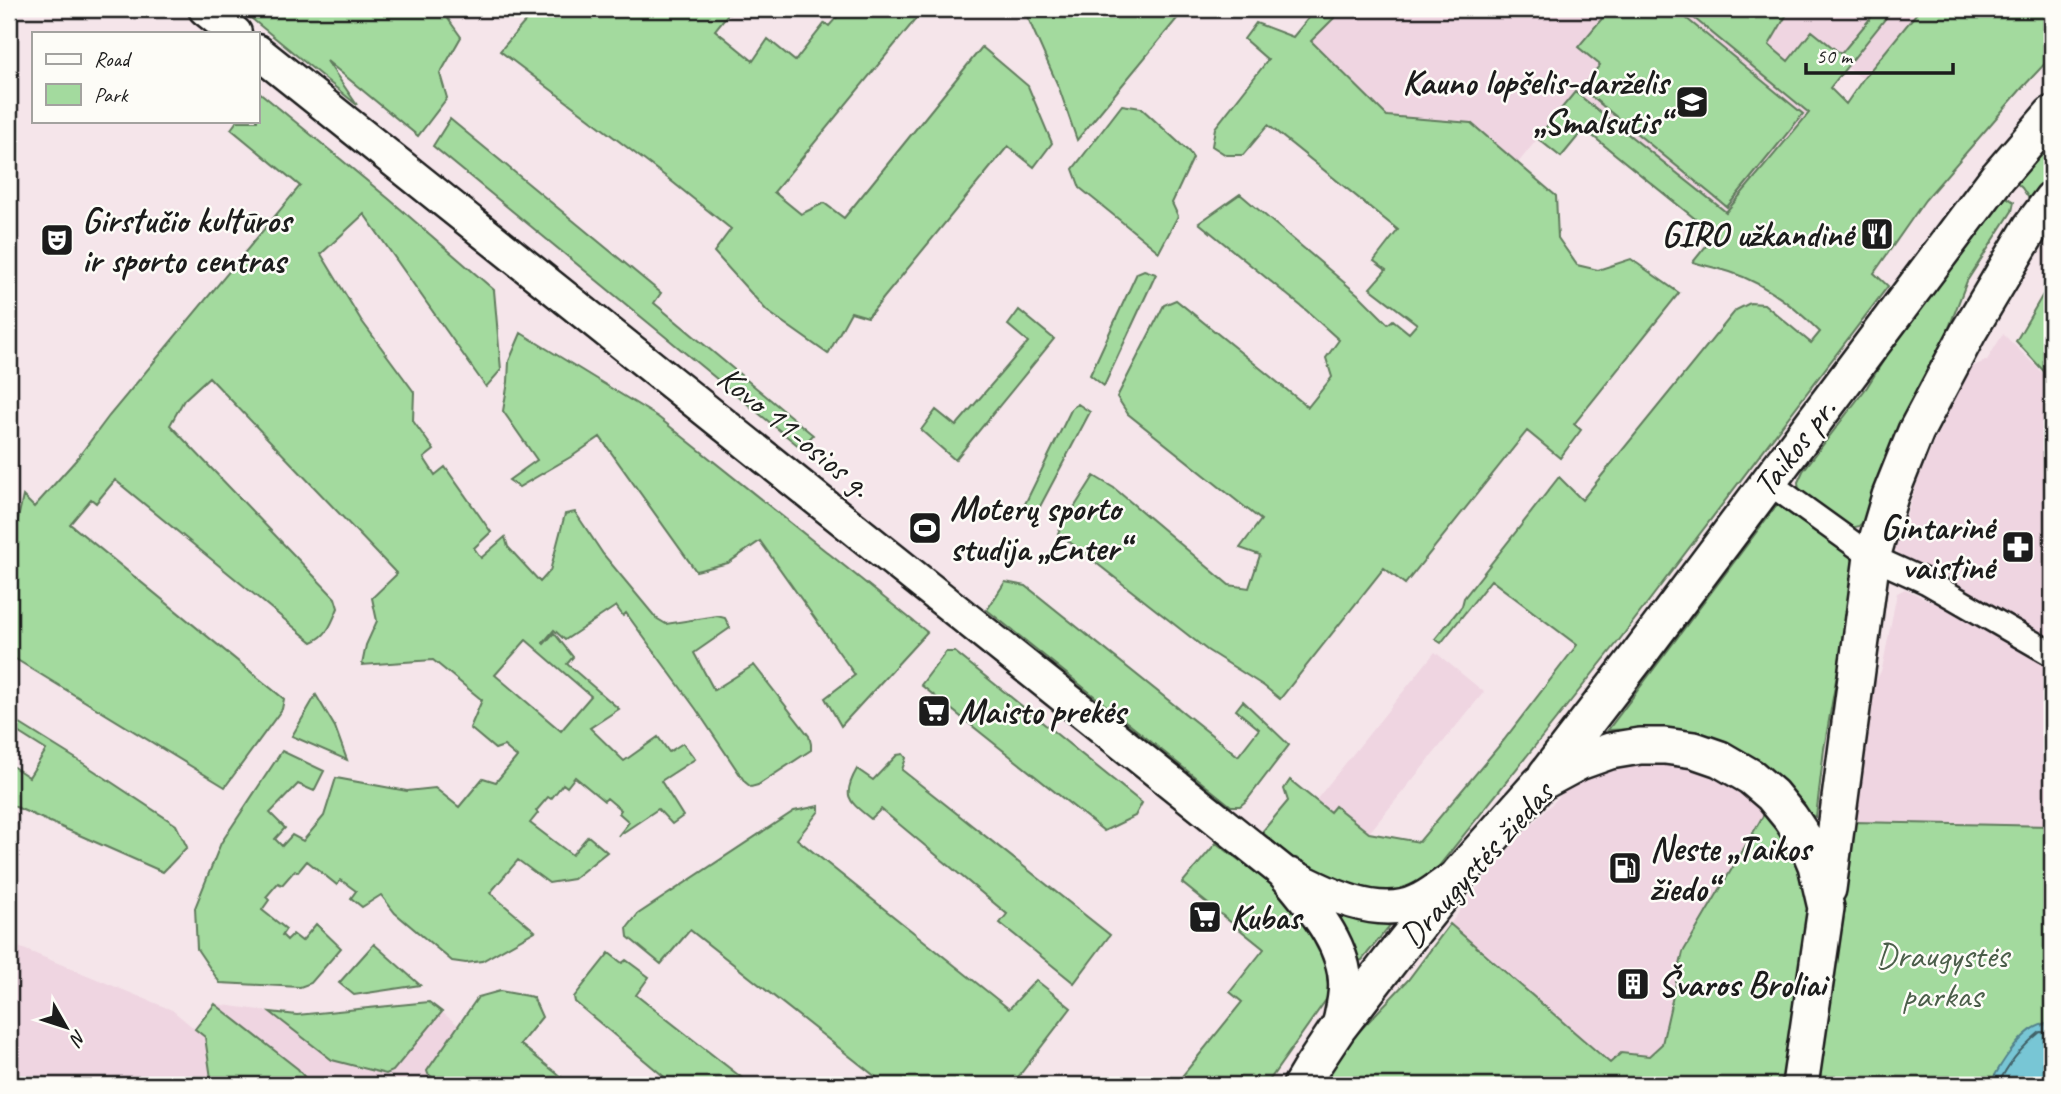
<svg xmlns="http://www.w3.org/2000/svg" width="2061" height="1094" font-family="Caveat,sans-serif">
<style>
.built{fill:#efd5e1}
.green{fill:#a3da9e;stroke:#607b5d;stroke-width:2;fill-rule:evenodd}
.water{fill:#78c6d5;stroke:#53828b;stroke-width:2}
.lines{fill:none;stroke-linecap:round;stroke-linejoin:round}
.shore{stroke:#416066;stroke-width:2}
.minor-casing{stroke:#1c1c1c;stroke-width:28}
.secondary-casing{stroke:#1c1c1c;stroke-width:37}
.primary-casing{stroke:#1c1c1c;stroke-width:40}
.minor{stroke:#fdfcf7;stroke-width:23}
.secondary{stroke:#fdfcf7;stroke-width:32}
.primary{stroke:#fdfcf7;stroke-width:35}
.labels{text-anchor:middle;stroke-width:5;stroke-linejoin:round;paint-order:stroke}
.poi-label{font-size:35px;font-weight:bold;fill:#1c1c1c;stroke:#fdfcf7;text-anchor:start}
.street-label{font-size:35px;fill:#1c1c1c;stroke:#fdfcf7}
.park-label{font-size:35px;fill:#4b5e4a;stroke:#fdfcf7}
</style>
<rect width="100%" height="100%" fill="#f5e5ea"/>
<filter id="ink" filterUnits="userSpaceOnUse"><feTurbulence type="fractalNoise" baseFrequency=".0143" numOctaves="2"/><feDisplacementMap in="SourceGraphic" scale="14" xChannelSelector="R" yChannelSelector="G"/><feConvolveMatrix kernelMatrix="1 2 1 2 8 2 1 2 1" color-interpolation-filters="sRGB"/></filter>
<g filter="url(#ink)">
<path class="built" d="M1343,9H1683L1809,113L1726,213L1575,92L1518,163L1471,123L1387,116L1311,41Z
M1724,9H1920L1863,79L1841,63L1822,88Z
M2003,334L2052,382V643L1915,565L1895,550L1915,488L1935,439L1970,368L1987,360Z
M1905,589L1939,605L2052,664V826L1853,822L1870,693L1882,669L1897,593Z
M1435,652L1484,692L1369,833L1336,806L1331,812L1316,800Z
M1644,756L1710,771L1767,809L1683,952L1662,1044L1649,1056L1638,1054L1610,1063L1450,924L1494,866L1526,830L1568,788L1611,764Z
M9,943L172,1010L195,1029L215,1004L297,1015L429,1002L534,1085H9Z"/>
<path class="green" d="M240,9H441L461,37L440,74L447,98L418,136L327,61L357,105Z
M536,9H732L715,30L753,61L768,39L795,61L825,23L829,26L844,9H924L774,192L801,214L824,203L844,218L982,47L1028,86L1052,143L1034,167L1008,146L868,317L851,312L828,354L767,311L714,252L731,229L665,176L500,51Z
M1024,9H1185L1077,140L1059,88Z
M1316,9H1343L1311,41L1387,116L1471,123L1556,196L1558,238L1577,265L1598,270L1631,259L1679,293L1574,424L1581,430L1560,458L1527,431L1405,584L1384,568L1280,699L1264,686L1207,650L1058,533L1094,476L1114,488L1229,585L1249,588L1260,555L1240,548L1261,520L1128,414L1117,397L1164,305L1176,300L1308,407L1332,377L1326,358L1339,340L1307,311L1199,223L1240,194L1360,296L1388,324L1393,320L1409,333L1417,324L1370,288L1386,270L1374,261L1398,230L1268,125L1243,155H1226L1212,146L1215,128L1268,60L1244,39L1256,23L1293,37Z
M1610,9H1675L1803,114L1727,207L1581,88L1600,65L1578,47Z
M1683,9H1790L1769,45L1788,61L1812,31L1841,54L1878,9H1893L1830,88L1846,104L1863,79L1920,9H2052V56L2022,88L1925,200L1874,273L1888,286L1617,643L1427,881L1419,887L1382,897L1314,877L1262,832L1288,801L1284,789L1290,780L1330,812L1335,806L1369,833L1419,842L1504,740L1577,645L1491,580L1441,643L1435,639L1462,606L1464,598L1559,477L1582,500L1736,310L1750,303L1764,304L1811,343L1820,332C1795,307 1765,283 1730,272C1718,268 1705,266 1693,262L1715,235L1584,129L1561,157L1537,138L1575,92L1726,212L1809,113Z
M258,91L389,199L494,290L501,370L486,387L364,214L321,254L361,320L414,392L413,421L434,450L424,458L435,475L445,467L491,532L474,548L481,558L505,537L508,547L540,582L550,571L565,514L575,512L603,554L656,618L666,624L717,616L725,618L730,628L694,653L714,690L754,665L809,736L811,744V750L758,785L751,787L745,782L696,709L626,613L623,616L616,606L565,640L554,630L543,643L544,644L554,633L573,657L567,664L619,709L590,728L624,761L658,737L669,752L683,743L695,759L661,781L683,816L672,824L658,809L618,836L629,822L619,813L621,810L607,798L604,801L575,777L567,787L563,784L551,799L548,797L536,811L538,813L530,823L572,855L588,836L607,852L573,879L549,883L518,860L490,893L535,931L482,961L466,963L452,961L395,913L381,895L362,907L351,898L356,891L341,880L337,885L307,861L298,872L295,870L282,885L278,883L266,897L269,900L262,910L286,929L282,935L287,940L293,934L302,941L316,924L341,948L311,983L300,987L220,983L197,949L195,908L221,843L282,751L324,771L314,791L298,784L270,813L285,828L275,839L282,846L292,835L303,841L324,816L336,778L407,791L435,788L459,807L483,778L496,782L517,757L504,746L495,749L470,728L482,700L433,660L362,665L366,645L377,621L372,598L397,574L209,377L184,400L170,425L335,598L338,608C332,622 328,636 312,642L115,480L96,503L91,499L70,524L284,699L282,709L225,787L9,655V560L23,496L34,507L76,460L109,416L300,186L231,129L237,121H257ZM526,640L591,696L561,731L495,675Z
M1122,105L1141,108L1189,152L1193,158L1172,203L1178,216L1159,252L1080,188L1073,169Z
M450,119L661,293L654,303L813,435L801,448L433,146Z
M2052,136V173L2034,198L2030,200L2022,188L2013,180Z
M2006,197L2014,202L2012,211L1967,281L1940,351L1865,520L1859,526L1850,528L1799,492L1798,482L1803,471L1867,387L1895,342L1999,198Z
M1144,270L1156,274L1104,386L1090,375L1137,273Z
M2052,279V380L2016,341Z
M1019,310L1054,339L955,460L921,430L936,410L956,426L1028,342L1008,325Z
M521,333L658,417L927,632L841,726L825,698L855,675L760,541L728,563L696,571L600,437L574,455L519,487L509,480L537,460L503,411L508,382L509,361Z
M1078,404L1090,412L1035,516L1024,506L1072,408Z
M1779,502L1857,560L1824,749L1816,817L1812,816L1780,777L1749,756L1712,737L1669,728L1608,730Z
M1005,582L1026,586L1238,756L1259,729L1236,710L1243,701L1289,745L1247,800L1240,806H1231L987,610Z
M946,652H955L1142,803L1135,816L1104,831L921,685Z
M316,695L335,727L347,760L292,736Z
M9,717L78,760L176,825L187,847L163,872L9,804V764L29,777L46,750L11,728L9,749Z
M903,754L906,758L902,770L1110,935L1074,983L1000,923L1007,914L881,809L871,819C849,801 841,797 857,769L873,780L897,755Z
M819,806V811L797,839L1009,1009L1036,980L1071,1008L1012,1085H886L690,930L661,964L628,937L627,928L638,914L794,811Z
M1767,809L1788,837L1814,913L1783,1085H1321L1350,1041L1408,980L1450,924L1610,1063L1621,1053L1649,1056L1662,1044L1683,952Z
M1853,822L2052,826V1085H1817Z
M1216,843L1290,898L1318,931L1335,987L1266,1085H1175L1242,1002L1230,992L1264,949L1182,883Z
M1324,900L1396,918L1362,960L1354,962Z
M374,944L420,985L354,995L339,983Z
M609,953L622,963L626,960L649,977L636,995L751,1085H674L575,1002L574,997Z
M500,991L533,997L542,1017L520,1044L571,1085H443L428,1074L427,1071L478,997Z
M429,1002L442,1012L393,1071L386,1074L332,1060L270,1012L297,1015Z
M215,1004L298,1069L311,1085H212L205,1037L195,1029Z"/>
<path class="water" d="M2045,1024L2052,1027V1085H1990C1999,1066 2023,1027 2045,1024Z"/>
<g class="lines">
<path class="shore" d="M1998,1085C2007,1065 2023,1046 2040,1032L2052,1033"/>
<defs>
<path id="minor" d="M1768,482L1872,557L1927,582L2052,654"/>
<path id="secondary" d="M205,9L235,33
M257,51L1283,872C1310,905 1348,945 1345,990C1344,1003 1341,1016 1338,1028
M1291,875C1325,893 1379,920 1417,901C1429,896 1439,887 1450,880"/>
<path id="primary" d="M1546,775L1637,657L1996,179L2052,114
M1828,889L1872,557L1890,496L1916,431L1969,331L2031,227L2052,199
M1301,1085L1310,1070L1338,1028L1396,953L1460,873L1540,783L1579,762L1610,751L1640,746H1665L1694,750L1720,759L1751,777L1772,795L1790,817L1806,841L1816,865L1826,908L1800,1085"/>
</defs>
<use href="#minor" class="minor-casing"/>
<use href="#secondary" class="secondary-casing"/>
<use href="#primary" class="primary-casing"/>
<use href="#minor" class="minor"/>
<use href="#secondary" class="secondary"/>
<use href="#primary" class="primary"/>
</g>
</g>
<defs>
<symbol id="school-square" viewBox="-11 -11 22 22"><rect x="-9" y="-9" width="18" height="18" rx="4" fill="#1c1c1c" stroke="#fdfcf7"/><path d="M0-5L7-2L0 1L-7-2ZM-4 1L0 2.5L4 1V4Q0 6-4 4Z" fill="#fff"/></symbol>
<symbol id="restaurant-square" viewBox="-11 -11 22 22"><rect x="-9" y="-9" width="18" height="18" rx="4" fill="#1c1c1c" stroke="#fdfcf7"/><path d="M-5-6h1v4h1v-4h1v4h1v-4h1v5L-1.5 .5V6h-2V.5L-5-1ZM5-6V6H3V1.5H1.5Q1.5-4 5-6Z" fill="#fff"/></symbol>
<symbol id="theatre-square" viewBox="-11 -11 22 22"><rect x="-9" y="-9" width="18" height="18" rx="4" fill="#1c1c1c" stroke="#fdfcf7"/><path d="M-5-5.5Q0-4 5-5.5V0Q5 5 0 6Q-5 5-5 0ZM-3.3-2.5H-1v1.5H-3.3ZM1-2.5H3.3v1.5H1ZM-2.8 1Q0 5.5 2.8 1Z" fill="#fff"/></symbol>
<symbol id="stadium-square" viewBox="-11 -11 22 22"><rect x="-9" y="-9" width="18" height="18" rx="4" fill="#1c1c1c" stroke="#fdfcf7"/><path d="M0-5a6.5 5 0 1 0 0 10a6.5 5 0 1 0 0-10ZM-3.5-1.8h7v3.6h-7Z" fill="#fff"/></symbol>
<symbol id="pharmacy-square" viewBox="-11 -11 22 22"><rect x="-9" y="-9" width="18" height="18" rx="4" fill="#1c1c1c" stroke="#fdfcf7"/><path d="M-2-6h4v4h4v4h-4v4h-4v-4h-4v-4h4Z" fill="#fff"/></symbol>
<symbol id="supermarket-square" viewBox="-11 -11 22 22"><rect x="-9" y="-9" width="18" height="18" rx="4" fill="#1c1c1c" stroke="#fdfcf7"/><path d="M-6-5.5h2.5l.6 2H6L4.5 2H-2.5L-4.4-4H-6ZM-1.5 3.2a1.3 1.3 0 1 0 .1 0ZM3 3.2a1.3 1.3 0 1 0 .1 0Z" fill="#fff"/></symbol>
<symbol id="fuel-square" viewBox="-11 -11 22 22"><rect x="-9" y="-9" width="18" height="18" rx="4" fill="#1c1c1c" stroke="#fdfcf7"/><path d="M-5.5-6h7V0h2V4h1.3V-2.5L3-4.5l.8-.8L6-3V5H2.5V1h-1V6h-7ZM-4.2-4.7v3.2H.2V-4.7Z" fill="#fff"/></symbol>
<symbol id="building-square" viewBox="-11 -11 22 22"><rect x="-9" y="-9" width="18" height="18" rx="4" fill="#1c1c1c" stroke="#fdfcf7"/><path d="M-4-6H4V6H1V3H-1V6H-4ZM-2.5-4.3h1.7v1.8h-1.7ZM.8-4.3h1.7v1.8H.8ZM-2.5-1h1.7V.8h-1.7ZM.8-1h1.7V.8H.8Z" fill="#fff"/></symbol>
</defs>
<g fill-rule="evenodd">
<use href="#school-square" x="1673" y="83" width="38" height="38"/>
<use href="#restaurant-square" x="1858" y="215" width="38" height="38"/>
<use href="#theatre-square" x="38" y="221" width="38" height="38"/>
<use href="#stadium-square" x="906" y="509" width="38" height="38"/>
<use href="#pharmacy-square" x="1999" y="528" width="38" height="38"/>
<use href="#supermarket-square" x="915" y="692" width="38" height="38"/>
<use href="#fuel-square" x="1606" y="849" width="38" height="38"/>
<use href="#supermarket-square" x="1186" y="898" width="38" height="38"/>
<use href="#building-square" x="1614" y="965" width="38" height="38"/>
</g>
<g class="labels">
<g class="poi-label">
<text x="1668" y="94" text-anchor="end">Kauno lopšelis-darželis<tspan x="1668" dy="40">„Smalsutis“</tspan></text>
<text x="82" y="232">Girstučio kultūros<tspan x="82" dy="40">ir sporto centras</tspan></text>
<text x="1853" y="246" text-anchor="end">GIRO užkandinė</text>
<text x="950" y="520">Moterų sporto<tspan x="950" dy="40">studija „Enter“</tspan></text>
<text x="1994" y="539" text-anchor="end">Gintarinė<tspan x="1994" dy="40">vaistinė</tspan></text>
<text x="958" y="723">Maisto prekės</text>
<text x="1650" y="860">Neste „Taikos<tspan x="1650" dy="40">žiedo“</tspan></text>
<text x="1230" y="929">Kubas</text>
<text x="1658" y="996">Švaros Broliai</text>
</g>
<g class="street-label">
<text transform="translate(795 431) rotate(39)" y="12">Kovo 11-osios g.</text>
<text transform="translate(1794 447) rotate(-53)" y="12">Taikos pr.</text>
<text transform="translate(1476 864) rotate(-48)" y="12">Draugystės žiedas</text>
</g>
<g class="park-label">
<text x="1942" y="967">Draugystės<tspan x="1942" dy="40">parkas</tspan></text>
</g>
</g>
<rect width="2061" height="1094" fill="none" stroke="#fdfcf7" stroke-width="35"/>
<rect x="18" y="18" width="2026" height="1059" fill="none" stroke="#1c1c1c" stroke-width="2.5" filter="url(#ink)"/>
<rect x="32" y="32" width="228" height="91" fill="#fdfcf7" stroke="#a3a29f" stroke-width="2"/>
<rect x="46" y="54" width="35" height="10" fill="#fdfcf7" stroke="#a3a29f" stroke-width="2"/>
<text x="94" y="66" font-size="21" fill="#1c1c1c">Road</text>
<rect x="46" y="84" width="35" height="21" fill="#a3da9e" stroke="#a3a29f" stroke-width="2"/>
<text x="94" y="102" font-size="21" fill="#1c1c1c">Park</text>
<g transform="translate(66 1027) rotate(129)" stroke="#fdfcf7" stroke-width="5" paint-order="stroke">
<path d="M0-5L12 26L0 18L-12 26Z" fill="#1c1c1c"/>
<text y="-10" font-size="19" font-weight="bold" text-anchor="middle" fill="#1c1c1c">N</text>
</g>
<path d="M1806 63v10h147v-10" fill="none" stroke="#1c1c1c" stroke-width="3.5"/>
<text x="1816" y="63" font-size="21" fill="#1c1c1c" stroke="#fdfcf7" stroke-width="5" paint-order="stroke">50 m</text>
</svg>
